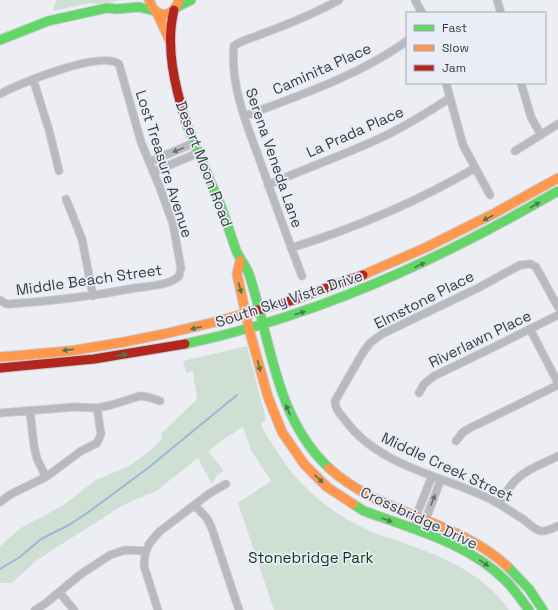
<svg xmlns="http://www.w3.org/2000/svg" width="558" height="610" font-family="'Space Grotesk',sans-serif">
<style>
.green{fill:#cfdfd4}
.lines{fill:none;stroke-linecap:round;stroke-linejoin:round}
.stream{stroke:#9eb7d3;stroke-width:2}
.street-casing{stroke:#c9cbcf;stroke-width:9}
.fast-casing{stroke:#c9cbcf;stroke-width:11}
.slow-casing{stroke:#c9cbcf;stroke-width:11}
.jam-casing{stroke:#c9cbcf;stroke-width:11}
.street{stroke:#b9b9c0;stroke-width:7}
.fast{stroke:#63d668;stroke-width:9}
.slow{stroke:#ff974d;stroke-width:9}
.jam{stroke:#b3261e;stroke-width:9}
.oneway{fill:#6d6e73}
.oneway2{fill:#4a7a4f}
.labels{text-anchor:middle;stroke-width:3.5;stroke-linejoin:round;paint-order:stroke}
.street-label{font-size:15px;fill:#3a3c3f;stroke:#e9edf7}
.park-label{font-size:15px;fill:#0b3814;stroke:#e9edf7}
</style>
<rect width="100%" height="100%" fill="#eceef4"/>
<path class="green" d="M57,0H121L99,4L90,3L53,11V8Z
M247,346L266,419L261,424C265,435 272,443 278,453C283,460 288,469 294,475C315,500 342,519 372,532C382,536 393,539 404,543C445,558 483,573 509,610H274L238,503L271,481L251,450L243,427L224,439L208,451L224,471L217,475L212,484L198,458L156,491L123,505L37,560L12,583H0V546L21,528L62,506L96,480L129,466L151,450L162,439L161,434L197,399L193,371L186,373L183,361Z"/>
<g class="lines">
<path class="stream" d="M0,569L20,557L41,539L69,525L90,511L148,468L237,395"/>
<defs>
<path id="street" d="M415,0L422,13
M497,0L501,13
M33,79L49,130L59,171
M446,83L463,145L490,195
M521,83L531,117L541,135
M0,94C20,83 101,50 119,64L141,142L160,188L173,224L181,268L179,276C169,286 148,286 135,288C94,296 52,301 10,304H6L0,300
M245,116C300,95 358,76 407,41
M515,151L558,124
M149,162L194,143
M153,172L198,153
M268,185C308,167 350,153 389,134C410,123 430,111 450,98
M66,199L82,239L93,296
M291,248C355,228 417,202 475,168
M302,276C287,237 273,198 259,158C246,123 230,84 234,46C241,40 250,39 259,35C286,25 314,14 339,0
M558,307L536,267L531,264L520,265L478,288L382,334L370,343L362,354L335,401C335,409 340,414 345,420C379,467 442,475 492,500C503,506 513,513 523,519C528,523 534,529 540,531C546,532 553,528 558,526
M530,329L558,383
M419,393L424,384L434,376L492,348L558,315
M30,411L34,446L37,459L46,477
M0,413L74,407L97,408L111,405L140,396L148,397L160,401
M456,441L463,432L470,428L558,385
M0,502L11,494L46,477L81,451L97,443L101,434L97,408
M499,504C504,496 508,488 515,481C526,469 543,464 558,456
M195,506L206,517L211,526L239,610
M411,529L432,476
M421,532L441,479
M59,592L74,610
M35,610L46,603L81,574L110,555L125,550L146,551
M158,610L144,566L145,554L149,544L159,532L210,493L226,484"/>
<path id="fast" d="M177,7L191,0
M0,40L48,21L107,8L117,9L139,7L155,11
M186,122C197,151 210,180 222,209C227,223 231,236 236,250C239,258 246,266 249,274C271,340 275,418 329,468
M185,344C318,316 441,259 558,191
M353,504L364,511C413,529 468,543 506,581C515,590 522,601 529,610
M507,566L529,589L543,610"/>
<path id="slow" d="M149,0C152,8 155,13 164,15C173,13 176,8 179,0
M157,13L170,41
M240,261L237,274L249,329L268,397L282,432L304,464L327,487L353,504
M363,275L427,247L493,214L558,178
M0,357C25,355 51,353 76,350C136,341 196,328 255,311
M329,468C380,515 456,519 507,566"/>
<path id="jam" d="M174,10C165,47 175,87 186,122
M255,311L290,301L363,275
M0,368L94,359L185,344"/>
</defs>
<use href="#street" class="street-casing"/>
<use href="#fast" class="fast-casing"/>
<use href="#slow" class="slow-casing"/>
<use href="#jam" class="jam-casing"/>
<use href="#street" class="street"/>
<use href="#fast" class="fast"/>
<use href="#slow" class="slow"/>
<use href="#jam" class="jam"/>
</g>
<defs><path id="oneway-solid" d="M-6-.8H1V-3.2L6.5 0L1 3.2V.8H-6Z"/></defs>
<g class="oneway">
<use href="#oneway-solid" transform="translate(178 150) rotate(157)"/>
<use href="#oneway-solid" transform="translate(433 500) rotate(-69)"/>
</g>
<g class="oneway2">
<use href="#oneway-solid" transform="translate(535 205) rotate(-30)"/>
<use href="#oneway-solid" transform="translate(488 218) rotate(153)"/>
<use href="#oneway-solid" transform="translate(420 265) rotate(-25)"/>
<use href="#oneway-solid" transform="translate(240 288) rotate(75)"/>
<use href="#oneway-solid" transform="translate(300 313) rotate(-18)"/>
<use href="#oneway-solid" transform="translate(196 328) rotate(167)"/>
<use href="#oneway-solid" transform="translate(68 350) rotate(173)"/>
<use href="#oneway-solid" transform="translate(122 355) rotate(-8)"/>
<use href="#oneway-solid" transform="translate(259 366) rotate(75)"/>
<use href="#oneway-solid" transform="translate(288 410) rotate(-113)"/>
<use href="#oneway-solid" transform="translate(319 479) rotate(43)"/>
<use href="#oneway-solid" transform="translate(387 520) rotate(20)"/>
<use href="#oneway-solid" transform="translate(484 563) rotate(35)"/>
</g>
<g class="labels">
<g class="street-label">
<text transform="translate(322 69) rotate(-24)" y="5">Caminita Place</text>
<text transform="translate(355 132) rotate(-24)" y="5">La Prada Place</text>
<text transform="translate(274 158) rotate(71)" y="5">Serena Veneda Lane</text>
<text transform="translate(164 164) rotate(72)" y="5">Lost Treasure Avenue</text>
<text transform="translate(204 164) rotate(69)" y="5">Desert Moon Road</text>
<text transform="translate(89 280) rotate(-8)" y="5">Middle Beach Street</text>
<text transform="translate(289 299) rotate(-18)" y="5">South Sky Vista Drive</text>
<text transform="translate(424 300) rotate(-27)" y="5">Elmstone Place</text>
<text transform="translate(480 339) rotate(-26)" y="5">Riverlawn Place</text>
<text transform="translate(447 467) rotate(25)" y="5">Middle Creek Street</text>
<text transform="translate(419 518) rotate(25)" y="5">Crossbridge Drive</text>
</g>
<g class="park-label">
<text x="311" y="563">Stonebridge Park</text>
</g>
</g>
<rect x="406" y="12" width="140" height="72" fill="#e9edf7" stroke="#a3a6ad"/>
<rect x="414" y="25" width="20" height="6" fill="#63d668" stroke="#a3a6ad"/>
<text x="442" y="32" font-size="12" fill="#3a3c3f">Fast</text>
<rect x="414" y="45" width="20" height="6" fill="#ff974d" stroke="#a3a6ad"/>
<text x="442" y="52" font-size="12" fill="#3a3c3f">Slow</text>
<rect x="414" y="65" width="20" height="6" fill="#b3261e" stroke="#a3a6ad"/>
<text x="442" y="72" font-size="12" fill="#3a3c3f">Jam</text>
</svg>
